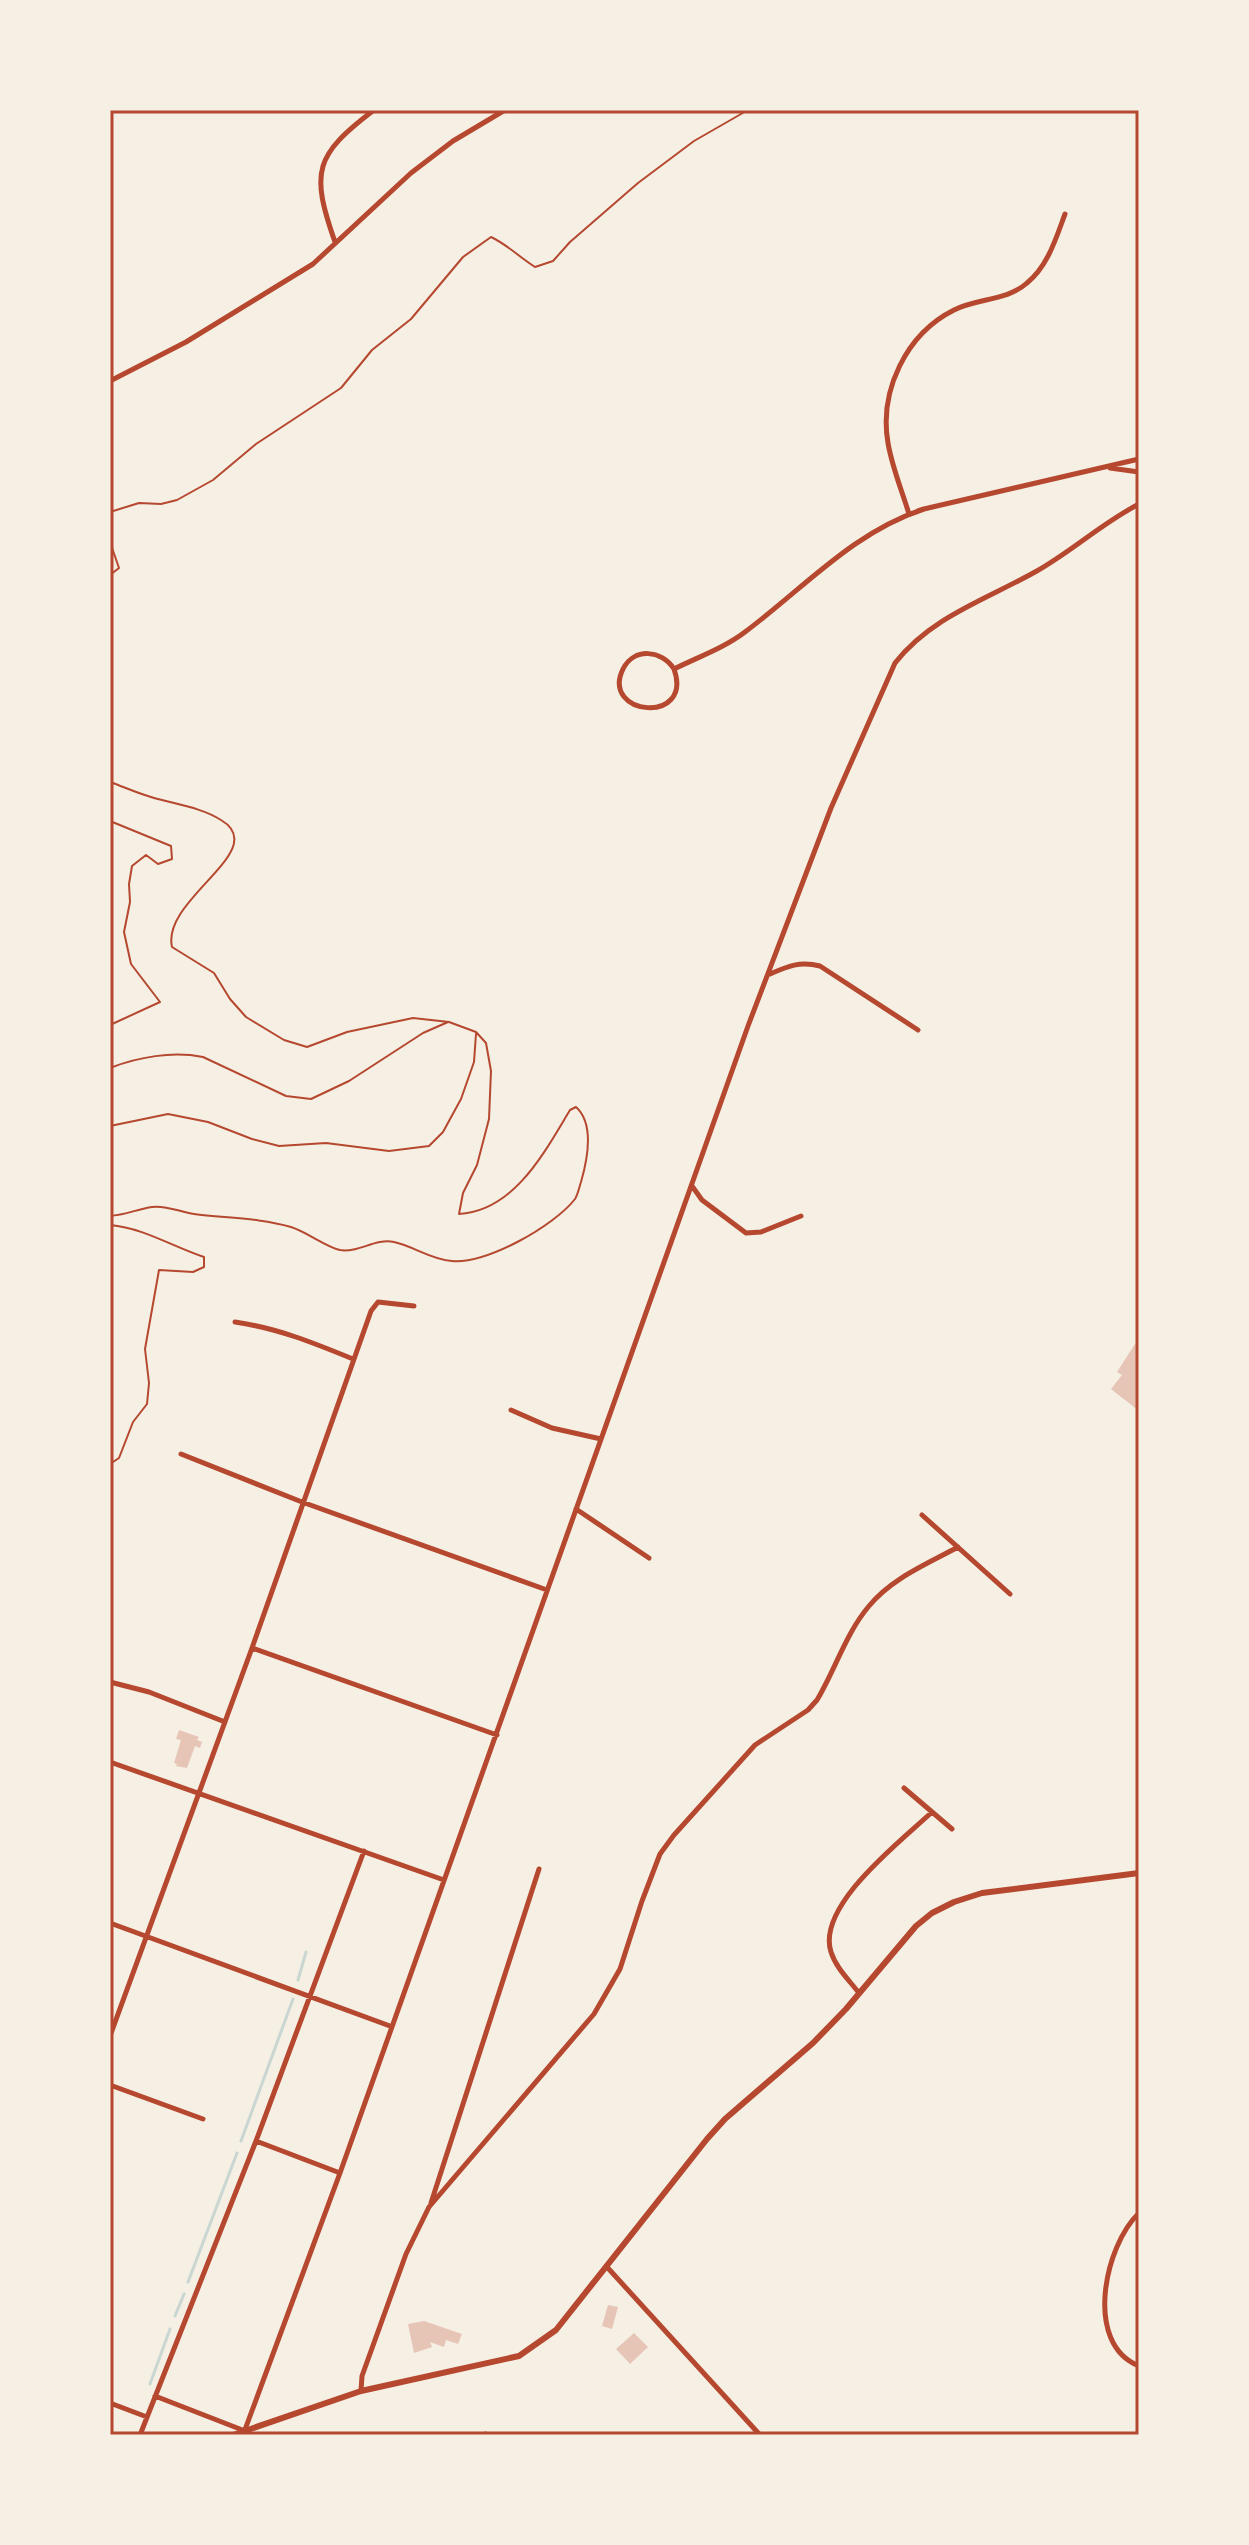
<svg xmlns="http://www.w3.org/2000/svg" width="1249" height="2545" font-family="Barlow,sans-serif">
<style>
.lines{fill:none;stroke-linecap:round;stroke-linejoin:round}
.stream{stroke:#c9d6d2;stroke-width:3}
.building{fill:#e6c5b7}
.path{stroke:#b5482f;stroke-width:2}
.service{stroke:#b5482f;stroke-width:3}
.minor{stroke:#b5482f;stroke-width:5}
.tertiary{stroke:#b5482f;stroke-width:6}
.neatline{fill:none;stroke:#b5482f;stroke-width:3}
</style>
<rect width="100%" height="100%" fill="#f6efe4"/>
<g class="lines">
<path class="stream" d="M298,1980L306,1952
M241,2141L293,1999
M188,2282L237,2153
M175,2316L184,2294
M150,2384L170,2329"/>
</g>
<path class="building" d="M1135,1344L1139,1347V1411L1111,1389L1122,1375L1117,1372Z
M179,1730L199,1737L197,1740L202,1742L200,1748L195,1746L187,1768L176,1766L177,1764L174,1763L181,1740L176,1739Z
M608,2305L618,2307L612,2329L602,2326Z
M424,2321L462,2334L458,2344L446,2340L444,2347L430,2342L432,2347L414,2353L408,2324Z
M634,2333L648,2347L630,2364L616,2349Z"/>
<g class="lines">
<path class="path" d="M110,512L139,503L161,504L177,500L213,480L256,444L341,388L372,350L411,319L463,257L491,237C508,245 519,257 535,267L553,261L570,242L638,183L694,141L748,110
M110,542L119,568L110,575
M110,782C124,787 137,793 151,797C173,804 201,807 221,820C272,850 161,899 172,947L214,973L230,999L246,1017L284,1040L307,1047L347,1032L413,1018L449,1022L476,1032L486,1043L491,1071L489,1119L477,1165L463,1193L459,1214C514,1211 544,1153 570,1110L576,1107C595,1124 587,1161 581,1182C579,1188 578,1194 575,1199C554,1226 487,1264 452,1261C432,1260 413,1246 394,1242C375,1238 359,1253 340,1250C326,1247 307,1232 291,1227C261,1218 225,1218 194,1214C180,1212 166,1205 152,1207C138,1209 125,1215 110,1216
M110,821L171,846L172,859L158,864L146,855L132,866L129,884L130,902L124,932L131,964L160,1002L110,1025
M110,1068C138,1057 172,1051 203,1057L286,1096L311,1099L349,1081L423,1033L448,1022
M110,1126L168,1114L208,1122L252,1139L279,1146L326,1143L389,1151L429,1146L443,1132L461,1099L474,1062L476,1034
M110,1225C144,1228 173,1247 204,1257V1267L193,1272L159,1270L145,1349L149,1383L147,1404L133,1422L119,1458L110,1464"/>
<path class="service" d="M477,2435L486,2433"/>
<path class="minor" d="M335,242C310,171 315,155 374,110
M110,381L186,342L313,264L411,173L453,141L505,110
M1110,468L1139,472
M909,514C902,491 892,467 888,443C879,391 906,334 954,310C977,298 1007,301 1027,283C1048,266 1056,238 1065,214
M674,669C662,650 634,647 623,669C600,716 694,725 674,669C698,657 724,648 745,632C804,588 853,532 924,509L1139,459
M770,974C788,966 800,961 820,966L918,1030
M692,1186L702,1200L746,1233L761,1232L801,1216
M235,1322C277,1328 314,1343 353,1359
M511,1410L552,1428L601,1439
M181,1454L302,1502L547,1590
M576,1509L649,1558
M922,1515L1010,1594
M252,1648L497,1735
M110,1682L149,1692L225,1722
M110,1762L444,1880
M904,1788L952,1829
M110,1923L390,2026
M859,1993C849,1980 836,1968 831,1952C816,1906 901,1841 932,1812
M110,2036L252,1648L371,1311L378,1302L414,1306
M110,2085L203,2119
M256,2141L340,2173
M431,2203L539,1869
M1139,2213C1105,2245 1083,2344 1139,2366
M607,2267L760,2435
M361,2391L362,2376L406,2254L429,2207L594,2014L620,1969L642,1901L660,1854L674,1835L755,1745L808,1710L817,1700C835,1670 846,1633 869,1606C892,1578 927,1564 958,1547
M155,2396L245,2431
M110,2403L147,2417
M140,2435L256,2141L364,1851
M243,2435L340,2173L748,1026L831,808L895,663C931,617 985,600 1035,572C1071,552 1102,523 1139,504"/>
<path class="tertiary" d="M233,2435L361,2391L519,2356L556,2330L707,2139L725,2119L813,2043L846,2009L916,1926L932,1913L954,1902L982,1893L1139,1873"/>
</g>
<rect width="1249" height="2545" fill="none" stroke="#f6efe4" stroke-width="224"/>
<rect x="112" y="112" width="1025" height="2321" class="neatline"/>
</svg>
